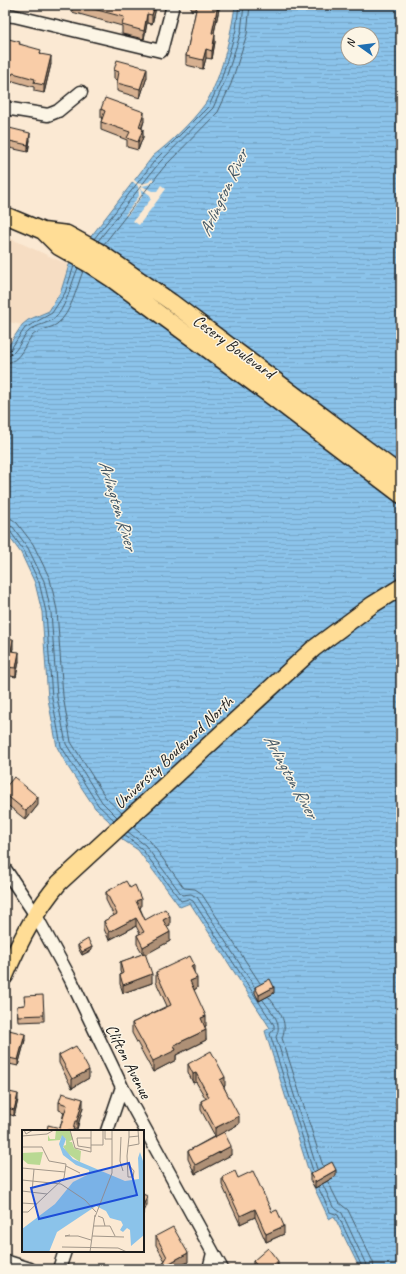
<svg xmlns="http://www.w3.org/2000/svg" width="406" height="1274" font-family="Caveat,sans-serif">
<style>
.built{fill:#f6ddc3}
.water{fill:url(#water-rules);stroke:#5f8098;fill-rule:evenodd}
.pier{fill:#fbe9d3}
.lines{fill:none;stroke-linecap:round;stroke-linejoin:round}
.shore{stroke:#485f6e;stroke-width:1}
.minor-casing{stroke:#1c1c1c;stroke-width:15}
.major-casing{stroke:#1c1c1c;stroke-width:19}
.minor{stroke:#fcf5e5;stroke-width:12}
.major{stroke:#ffdd96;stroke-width:16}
.wall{fill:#d6b090;stroke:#1c1c1c}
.shaded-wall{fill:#ae9076;stroke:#1c1c1c}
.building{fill:#f9cda8;stroke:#1c1c1c}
.labels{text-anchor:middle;stroke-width:3;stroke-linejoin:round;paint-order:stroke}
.street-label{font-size:17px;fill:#1c1c1c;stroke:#fcf5e5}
.water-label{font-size:18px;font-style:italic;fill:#435664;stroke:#fcf5e5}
.inset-road{fill:none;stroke:#a2978a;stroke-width:1}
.view{fill:#1d4ed8;fill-opacity:0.15;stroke:#1d4ed8;stroke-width:2}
.inset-edge{fill:none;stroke:#1c1c1c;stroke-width:2}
</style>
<defs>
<pattern id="water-rules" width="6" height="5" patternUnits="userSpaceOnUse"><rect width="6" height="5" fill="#8bc3ea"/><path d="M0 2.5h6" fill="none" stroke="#77a7c8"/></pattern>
</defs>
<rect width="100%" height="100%" fill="#fbe9d3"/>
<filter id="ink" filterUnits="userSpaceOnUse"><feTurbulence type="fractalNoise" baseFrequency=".025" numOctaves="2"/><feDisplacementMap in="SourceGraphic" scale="8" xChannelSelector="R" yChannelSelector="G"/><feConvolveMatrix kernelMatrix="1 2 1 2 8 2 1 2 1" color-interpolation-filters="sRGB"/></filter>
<g filter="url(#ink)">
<path class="built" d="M5,236L69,265L61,291L49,311L28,320L22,325L5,321Z"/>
<path class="water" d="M235,5H401V1269H360L334,1216L329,1219L313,1185L265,1031L270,1028L190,903L180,907L138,850L123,840L109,821L95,808L68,767L57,747L48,699L42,612L35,583L21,553L5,531V351L22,325L28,320L49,311L61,291L69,265L153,156C171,142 191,123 205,104C220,83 232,31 235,5ZM348,34H372V58H348Z"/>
<path class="pier" d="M152,178L154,180L151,184L142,186L152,191H157L161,185L166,189L139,225L133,221L151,199L150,195L140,188L142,197L127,216L125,215L139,196L138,186L132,181L133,179L139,184L149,182Z"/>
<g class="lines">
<path class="shore" d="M94,239L156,159L209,106L221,80L236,30L239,5
M98,241L159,163L213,108L225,81L241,32L244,5
M104,244L164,167L218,112L231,84L247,34L250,5
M5,352L10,350L25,328L52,313L65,293L74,266
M5,357C17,356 21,338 29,331C37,324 50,324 57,316C68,302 71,284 78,268
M5,363C21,362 23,346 32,336C39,329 50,329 57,324C71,314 77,286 83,271
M5,518L12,519L17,523L33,544L50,579L57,610L63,696L71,742L106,798L122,813
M5,524L13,527L28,548L44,581L51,612L57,697L66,744L102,802L117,817
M5,529L10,531L24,551L39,582L46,612L52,698L61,746L98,805L114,820
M133,827L150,841L184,888L195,889L201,893L260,983
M128,832L145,845L182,895L191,894L197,897L254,986
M124,835L141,848L181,901L189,899L193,901L274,1025V1029L270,1034L313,1171
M269,997C278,1011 289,1020 282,1038L323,1166
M263,1000C272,1013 283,1022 276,1037L317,1169
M328,1182L338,1202L348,1210L373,1262L374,1269
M323,1185L333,1207L342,1213L368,1269
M318,1187L330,1212L338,1215L363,1269"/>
<defs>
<path id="minor" d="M5,15L14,16L161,51L173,5
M5,108L48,115L58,111L81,92
M5,869L35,914L70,978L122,1087L222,1269
M107,1131L122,1087
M5,1261L30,1269
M59,1269L65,1251
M209,1269L213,1253"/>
<path id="major" d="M5,215L43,231L67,234L98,251L171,302L401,475
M43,231L59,247L89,264L112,279L271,396L401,495
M5,976C19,942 35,911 59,883L313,649L372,605L401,587"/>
</defs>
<use href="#minor" class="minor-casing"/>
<use href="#major" class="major-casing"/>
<use href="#minor" class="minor"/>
<use href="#major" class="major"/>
</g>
<path class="wall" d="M72,5H155V12L152,24L147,23L144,39L122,34V26L72,12Z
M191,5H220L219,9L214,33L215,42L212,59L206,58L203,69L186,65V56L196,10H191Z
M5,38L20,44L41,54L51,64L44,93L34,91V87L13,81L12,83L5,81Z
M114,70L147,77L140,98L117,91V80L114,79Z
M101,109L144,121L142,128L143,137L138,150L127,147V140L101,130V122L102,119L101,118Z
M5,127L30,140L28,152L5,147Z
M5,638L13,648L12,651L19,661L16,677L5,675Z
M5,788L38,805L26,820L5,803Z
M130,888L141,907L140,908L145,920L170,925L167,926L170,941L145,954L152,983L123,993L120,984V975L121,974L120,971V962L143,954L137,944V935L140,934L136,926L109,940L104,929V921L114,916L106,900V892Z
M78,945L92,950L82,955L78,948Z
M156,972H194L197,988L194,990L206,1026H205L206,1040L176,1055V1060L153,1072L132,1033V1023L167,1006L156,982Z
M255,987L274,993L259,1001L255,993Z
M24,1005L44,1015V1021L18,1022L17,1006Z
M25,1040L18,1066L5,1063V1045Z
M59,1055L89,1078L72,1088L59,1063Z
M188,1064L225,1086L224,1087L239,1124L224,1132L231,1155L195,1174L188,1159V1151L215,1136L201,1110V1101L206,1099L196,1082L193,1083L188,1072Z
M5,1091L18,1100L14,1116L5,1113Z
M59,1102L83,1107L77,1129H75L74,1131H47L60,1128L64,1112L59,1110Z
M310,1174L336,1176L315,1188L310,1180Z
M222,1177L238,1178L272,1212L284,1234L266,1242L255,1217L240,1224L222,1185Z
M23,1221V1246L22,1245V1225Z
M156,1236L188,1262L175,1269H160L165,1261L156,1245Z
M253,1261L278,1269H253Z"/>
<path class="shaded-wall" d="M155,5V12L152,24V15Z
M218,5H220L219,9L212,42V33Z
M147,14V23L144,39V31Z
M215,34V42L212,59V51Z
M206,49V58L203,69V60Z
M51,56V64L44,93V85Z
M147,68V77L140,98V89Z
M144,112V121L139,135V127Z
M143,129V137L138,150V142Z
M30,133V140L28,152V145Z
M13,639V648L11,660V651Z
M19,652V661L16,677V668Z
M38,797V805L26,820V811Z
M141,899V907L136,910V901Z
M170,916V925L163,928V920Z
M136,918V926L109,940V932Z
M170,932V941L143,956V947Z
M92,947V950L82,955V952Z
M194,964V974L191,966Z
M152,974V983L123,993V985Z
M197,978V988L190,992V981Z
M274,987V993L259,1001V995Z
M206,1016V1026L201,1028V1018Z
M206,1030V1040L176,1055V1060L153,1072V1061L174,1045Z
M25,1034V1040L18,1066V1060Z
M89,1070V1078L72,1088V1079Z
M196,1073V1082L193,1083V1074Z
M225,1077V1086L220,1088V1080Z
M18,1094V1100L14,1116V1110Z
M83,1099V1107L77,1129V1121Z
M239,1116V1124L215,1137V1128Z
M231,1146V1155L195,1174V1165Z
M336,1170V1176L315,1188V1182Z
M147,1196V1205L143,1214V1206Z
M255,1209V1217L240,1224V1216Z
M284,1226V1234L266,1242V1234Z
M188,1253V1262L175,1269H164V1266Z
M278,1261V1269H272V1266Z"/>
<path class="building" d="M78,5H155L152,15L147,14L144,31L122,25L124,17Z
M197,5H218L212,33L215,34L212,51L206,49L203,60L186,56Z
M5,38L20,42L19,44L41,50L40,54L51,56L44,85L34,83L35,79L13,73L12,75L5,73Z
M117,60L147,68L140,89L117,83L119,72L114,70Z
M105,98L144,112L139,127L143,129L138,142L127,138L130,132L101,122L105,111L101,109Z
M5,127L30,133L28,145L5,140Z
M5,638L13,639L11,651L19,652L16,668L5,667Z
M14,777L38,797L26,811L5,794V788Z
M126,881L130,888L135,885L141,899L136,901L145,920L165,909L170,916L163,920L170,932L143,947L137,935L144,932L136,918L109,932L104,921L117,914L106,892Z
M88,939L92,947L82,952L78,945Z
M145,953L152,974L123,985L120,975L123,973L120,962Z
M190,956L194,964L191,966L197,978L190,981L206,1016L201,1018L206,1030L174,1045L176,1050L153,1061L132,1023L171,1005L156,972Z
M270,979L274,987L259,995L255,987Z
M43,995L44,1015L18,1016L17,1006L25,1005L24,996Z
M9,1030L25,1034L18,1060L5,1057V1045Z
M76,1046L89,1070L72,1079L59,1055Z
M211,1051L225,1077L220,1080L239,1116L215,1128L201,1101L209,1097L196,1073L193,1074L188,1064Z
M5,1091L18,1094L14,1110L5,1107Z
M62,1093L83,1099L77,1121H75L73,1131H47L48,1125L60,1128L67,1105L59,1102Z
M224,1132L231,1146L195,1165L188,1151Z
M332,1162L336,1170L315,1182L310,1174Z
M235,1171L238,1178L253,1171L272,1212L277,1210L284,1226L266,1234L255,1209L240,1216L222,1177Z
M143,1194L147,1196L143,1206Z
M173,1227L188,1253L164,1266L169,1269H160L167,1257L156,1236Z
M268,1248L278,1261L272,1266L273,1269H260L253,1261Z"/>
</g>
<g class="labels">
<g class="street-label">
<text transform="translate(234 346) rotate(36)" y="6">Cesery Boulevard</text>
<text transform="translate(173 752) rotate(-43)" y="6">University Boulevard North</text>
<text transform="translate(129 1061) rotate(63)" y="6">Clifton Avenue</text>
</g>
<g class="water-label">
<text transform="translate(223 193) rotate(-65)" y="6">Arlington River</text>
<text transform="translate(118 505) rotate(73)" y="6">Arlington River</text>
<text transform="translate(291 776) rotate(61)" y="6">Arlington River</text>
</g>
</g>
<g transform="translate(22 1130)">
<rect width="122" height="122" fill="#fbe9d3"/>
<path d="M34,0H48L51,9L47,12H50L52,18L59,21L58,32L45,23L41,16L44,15V9L40,6L38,10L26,11V5L28,9H33ZM21,22L18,35L6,34L0,29V23Z" fill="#b9d993"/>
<path d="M40,5L44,9L41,17L51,29L103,51L117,49L116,28L118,22L122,34V105L109,116L108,100L105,98L101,102L98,100L101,95L99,91L88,88L84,81L74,76L35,102L27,122H0V99L33,74L51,52L67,44V40L54,35L41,25L37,14Z" fill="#8bc3ea"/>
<path class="inset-road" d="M2,0L4,4L11,0M48,0L53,18L69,22V0M83,0V9H90M107,0V7L117,6M0,6L25,4L32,0M99,7L98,31L101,41M69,8H55L56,16L69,18M69,15H81V0M106,16L117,14L116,0M0,17H20M106,34L112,41L111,47H106L105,26L107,7M44,36L58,43M0,38L43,42M0,50L39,54L63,70L74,82M0,61L25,64M10,62L12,39M0,73L15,74M0,82H6L42,48L44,34L27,31L20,17M76,86L81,88L83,96M73,87L90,43V0M72,96H88L93,106M48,105L43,106H56L69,110M70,106L102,107M40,117L96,118L105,122M68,122L73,85"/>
<path class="view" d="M107,33L115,65L17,89L9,58Z"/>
<rect width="122" height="122" class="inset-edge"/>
</g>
<rect width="406" height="1274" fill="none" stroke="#fcf5e5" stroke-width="20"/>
<rect x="10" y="10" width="386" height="1254" fill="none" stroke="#1c1c1c" stroke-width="1.5" filter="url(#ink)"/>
<g transform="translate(360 46) rotate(284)"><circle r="19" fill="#fcf5e5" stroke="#a29e95"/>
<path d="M0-3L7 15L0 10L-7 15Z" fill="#1f6fb2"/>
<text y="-6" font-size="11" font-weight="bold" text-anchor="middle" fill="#1c1c1c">N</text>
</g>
</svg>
